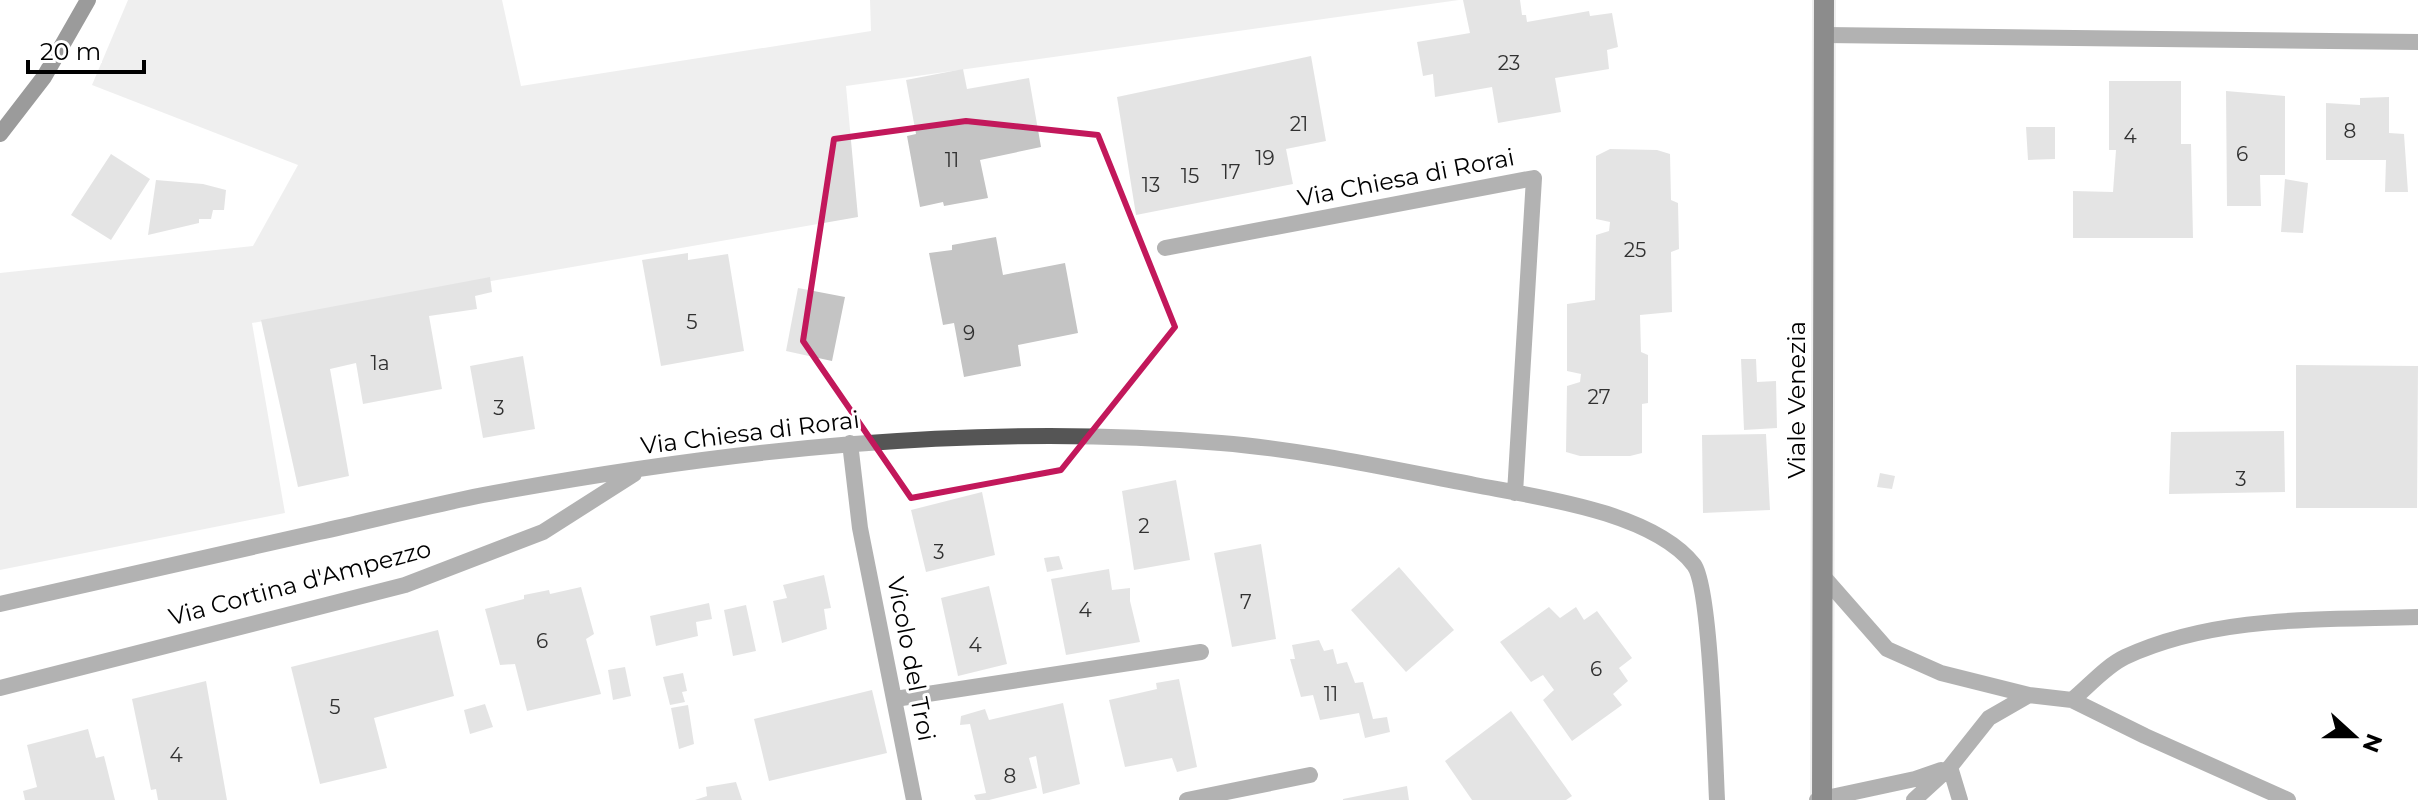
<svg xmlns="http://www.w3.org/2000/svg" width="2418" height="800" font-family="Montserrat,sans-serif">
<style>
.green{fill:#dcdcdc}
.building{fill:#c4c4c4}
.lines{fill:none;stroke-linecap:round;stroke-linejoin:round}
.primary-casing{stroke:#dbdbdb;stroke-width:24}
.lane{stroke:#555;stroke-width:16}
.street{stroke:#555;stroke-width:16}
.secondary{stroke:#222;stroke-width:16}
.primary{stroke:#000;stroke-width:20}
.marked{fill:none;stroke:#c2185b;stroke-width:6;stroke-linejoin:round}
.labels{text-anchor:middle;stroke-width:6;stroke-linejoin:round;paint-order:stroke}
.number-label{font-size:20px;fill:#313131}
.street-label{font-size:24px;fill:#000;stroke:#fff}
</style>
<rect width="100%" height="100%" fill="#fff"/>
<path class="green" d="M128,0H502L521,86L871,31L870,0H1459L846,86L858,217L252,323L285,513L0,570V273L253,246L298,165L92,85Z"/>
<path class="building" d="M1463,0H1520L1522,15H1526L1527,22L1589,11L1590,16L1612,13L1618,47L1607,50L1609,69L1555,78L1561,112L1498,123L1492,87L1435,97L1433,74L1423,76L1417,42L1470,33Z
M1311,56L1326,141L1286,149L1293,184L1136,215L1117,97Z
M963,69L967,89L1029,78L1041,147L980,160L988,198L944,206L943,202L920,207L907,136L916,134L906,80Z
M2109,81H2181V144H2191L2193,238H2073V191L2113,192L2116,150H2109Z
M2226,91L2285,96V175H2260L2261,206H2227Z
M2389,97V133L2404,134L2408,192H2385L2386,160H2326V103L2360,105V98Z
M2026,127H2055V159L2028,160Z
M1610,149L1657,150L1670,154L1671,200L1678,203L1679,249L1671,252L1672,312L1640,315L1641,352L1648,355V403L1642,404V453L1630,456H1580L1566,452L1567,386L1580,382L1581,374L1567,371V304L1595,300L1596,235L1609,231L1610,222L1596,219V156Z
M111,154L150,179L111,240L71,215Z
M2285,179L2308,183L2303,233L2281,232Z
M156,180L203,184L226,190L224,210H213L211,219H199V223L148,235Z
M996,237L1003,275L1065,263L1078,333L1018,345L1021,366L964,377L954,323L943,325L929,253L952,250V245Z
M688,253V260L728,254L744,351L661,366L642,260Z
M490,277L492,292L475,296L477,309L429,316L442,389L363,404L356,363L330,369L349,476L298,487L261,320Z
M798,288L845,297L832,361L786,351Z
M523,356L535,429L483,438L470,366Z
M1741,359H1756L1757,382L1776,381L1777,428L1744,430Z
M2296,365L2418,366L2417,508H2296Z
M2284,431L2285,492L2169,494L2171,432Z
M1766,434L1770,510L1703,513L1702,435Z
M1880,473L1895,476L1892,489L1877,487Z
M1176,480L1190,560L1134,570L1122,491Z
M982,492L995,555L926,572L911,510Z
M1261,544L1276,639L1232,647L1214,553Z
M1059,556L1063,569L1047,572L1044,558Z
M1399,567L1454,630L1406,672L1351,610Z
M1109,569L1112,590L1130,588V601L1140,642L1066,655L1051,579Z
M824,575L831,608L824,609L827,629L782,643L773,601L787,598L783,585Z
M989,586L1007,664L958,676L941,598Z
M581,587L594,634L586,639L601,694L527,711L515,664L500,665L485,609L524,599V595L549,590L550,594Z
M709,603L712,619L696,622L698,636L656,646L650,616Z
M746,605L756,651L733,656L724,610Z
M1549,607L1560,618L1576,607L1584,620L1597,611L1632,658L1619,668L1628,681L1613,694L1622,705L1572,741L1543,700L1554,690L1543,675L1531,682L1500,642Z
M438,630L454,696L374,718L387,768L320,784L291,667Z
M1319,640L1324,651L1333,649L1337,664L1347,662L1355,683L1363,682L1373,719L1387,717L1390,732L1365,738L1359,713L1320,720L1313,695L1301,697L1290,659H1295L1292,645Z
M625,667L631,696L613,700L608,670Z
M683,673L687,691L682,692L685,702L670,705L663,677Z
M1179,679L1197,767L1177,772L1172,758L1125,767L1109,700L1157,689L1156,683Z
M206,681L227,800H158L156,789L151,790L132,699Z
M872,690L887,753L769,781L754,719Z
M1063,703L1080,784L1043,794L1036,756L1029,758L1037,788L989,800H976L974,795L986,793L970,724L960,725L961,716L985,709L989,720Z
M485,704L493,727L470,734L464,710Z
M688,705L694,744L679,749L671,708Z
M1511,711L1572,796L1566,800H1472L1445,761Z
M88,729L96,758L104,756L115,800H25L23,791L37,787L27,745Z
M736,782L742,800H695L707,796L706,787Z
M1407,786L1409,800H1343V799Z"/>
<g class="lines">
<defs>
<path id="primary" d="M1822,800L1824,0"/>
</defs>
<use href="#primary" class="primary-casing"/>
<path class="lane" d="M895,699L1201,652
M1187,800L1310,775"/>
<path class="street" d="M1825,35L2418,42
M1165,248L1534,178L1515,493
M850,443L860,528L914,800
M1822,575L1887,649L1941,673L2029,695L2072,700L2145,736L2288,800
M0,604C106,580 212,556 319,532C373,520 428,506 483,495C725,450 975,422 1221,443C1306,450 1391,469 1475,485C1538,497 1653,512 1694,565C1711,588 1715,761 1717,800
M0,688L405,585L543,532L634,474
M2072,700C2089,686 2106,666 2125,657C2216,615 2321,620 2418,617
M1950,767L1960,800
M1817,800L1915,779L1941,770
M1914,800L1950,767L1989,718L2029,695"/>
<path class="secondary" d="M0,134L44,77L88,0"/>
<use href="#primary" class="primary"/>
</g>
<path d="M0 0H2418V800H0ZM966,121L1098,135L1175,327L1061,470L911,498L803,341L834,139Z" fill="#fff" fill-opacity=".55" fill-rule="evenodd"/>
<path class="marked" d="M966,121L1098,135L1175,327L1061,470L911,498L803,341L834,139Z"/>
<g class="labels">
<g class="number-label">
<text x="1509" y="70">23</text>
<text x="1299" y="131">21</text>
<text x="2350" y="138">8</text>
<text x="2130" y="143">4</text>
<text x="2242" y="161">6</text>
<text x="1265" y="165">19</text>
<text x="952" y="167">11</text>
<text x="1231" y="179">17</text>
<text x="1190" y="183">15</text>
<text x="1151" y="192">13</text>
<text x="1635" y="257">25</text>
<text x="692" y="329">5</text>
<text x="969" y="340">9</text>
<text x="380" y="370">1a</text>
<text x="1599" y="404">27</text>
<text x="499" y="415">3</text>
<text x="2241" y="486">3</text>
<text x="1144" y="533">2</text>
<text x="939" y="559">3</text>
<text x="1246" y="609">7</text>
<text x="1085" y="617">4</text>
<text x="542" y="648">6</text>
<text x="975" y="652">4</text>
<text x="1596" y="676">6</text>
<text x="1331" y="701">11</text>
<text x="335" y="714">5</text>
<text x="176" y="762">4</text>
<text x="1010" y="783">8</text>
</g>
<g class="street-label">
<text transform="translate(1406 178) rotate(-11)" y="8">Via Chiesa di Rorai</text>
<text transform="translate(1797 400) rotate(-90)" y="8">Viale Venezia</text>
<text transform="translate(750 433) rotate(-7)" y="8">Via Chiesa di Rorai</text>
<text transform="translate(300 583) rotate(-15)" y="8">Via Cortina d'Ampezzo</text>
<text transform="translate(911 659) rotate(79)" y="8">Vicolo del Troi</text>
</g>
</g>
<g transform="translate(2354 736) rotate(111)" stroke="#ffffff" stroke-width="6" paint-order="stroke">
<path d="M0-6L14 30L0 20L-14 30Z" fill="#000000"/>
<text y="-12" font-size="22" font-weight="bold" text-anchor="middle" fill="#000000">N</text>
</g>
<path d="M28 60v12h116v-12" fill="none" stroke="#000000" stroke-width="4"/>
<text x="40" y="60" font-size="24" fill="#000000" stroke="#ffffff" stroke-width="6" paint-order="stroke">20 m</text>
</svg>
